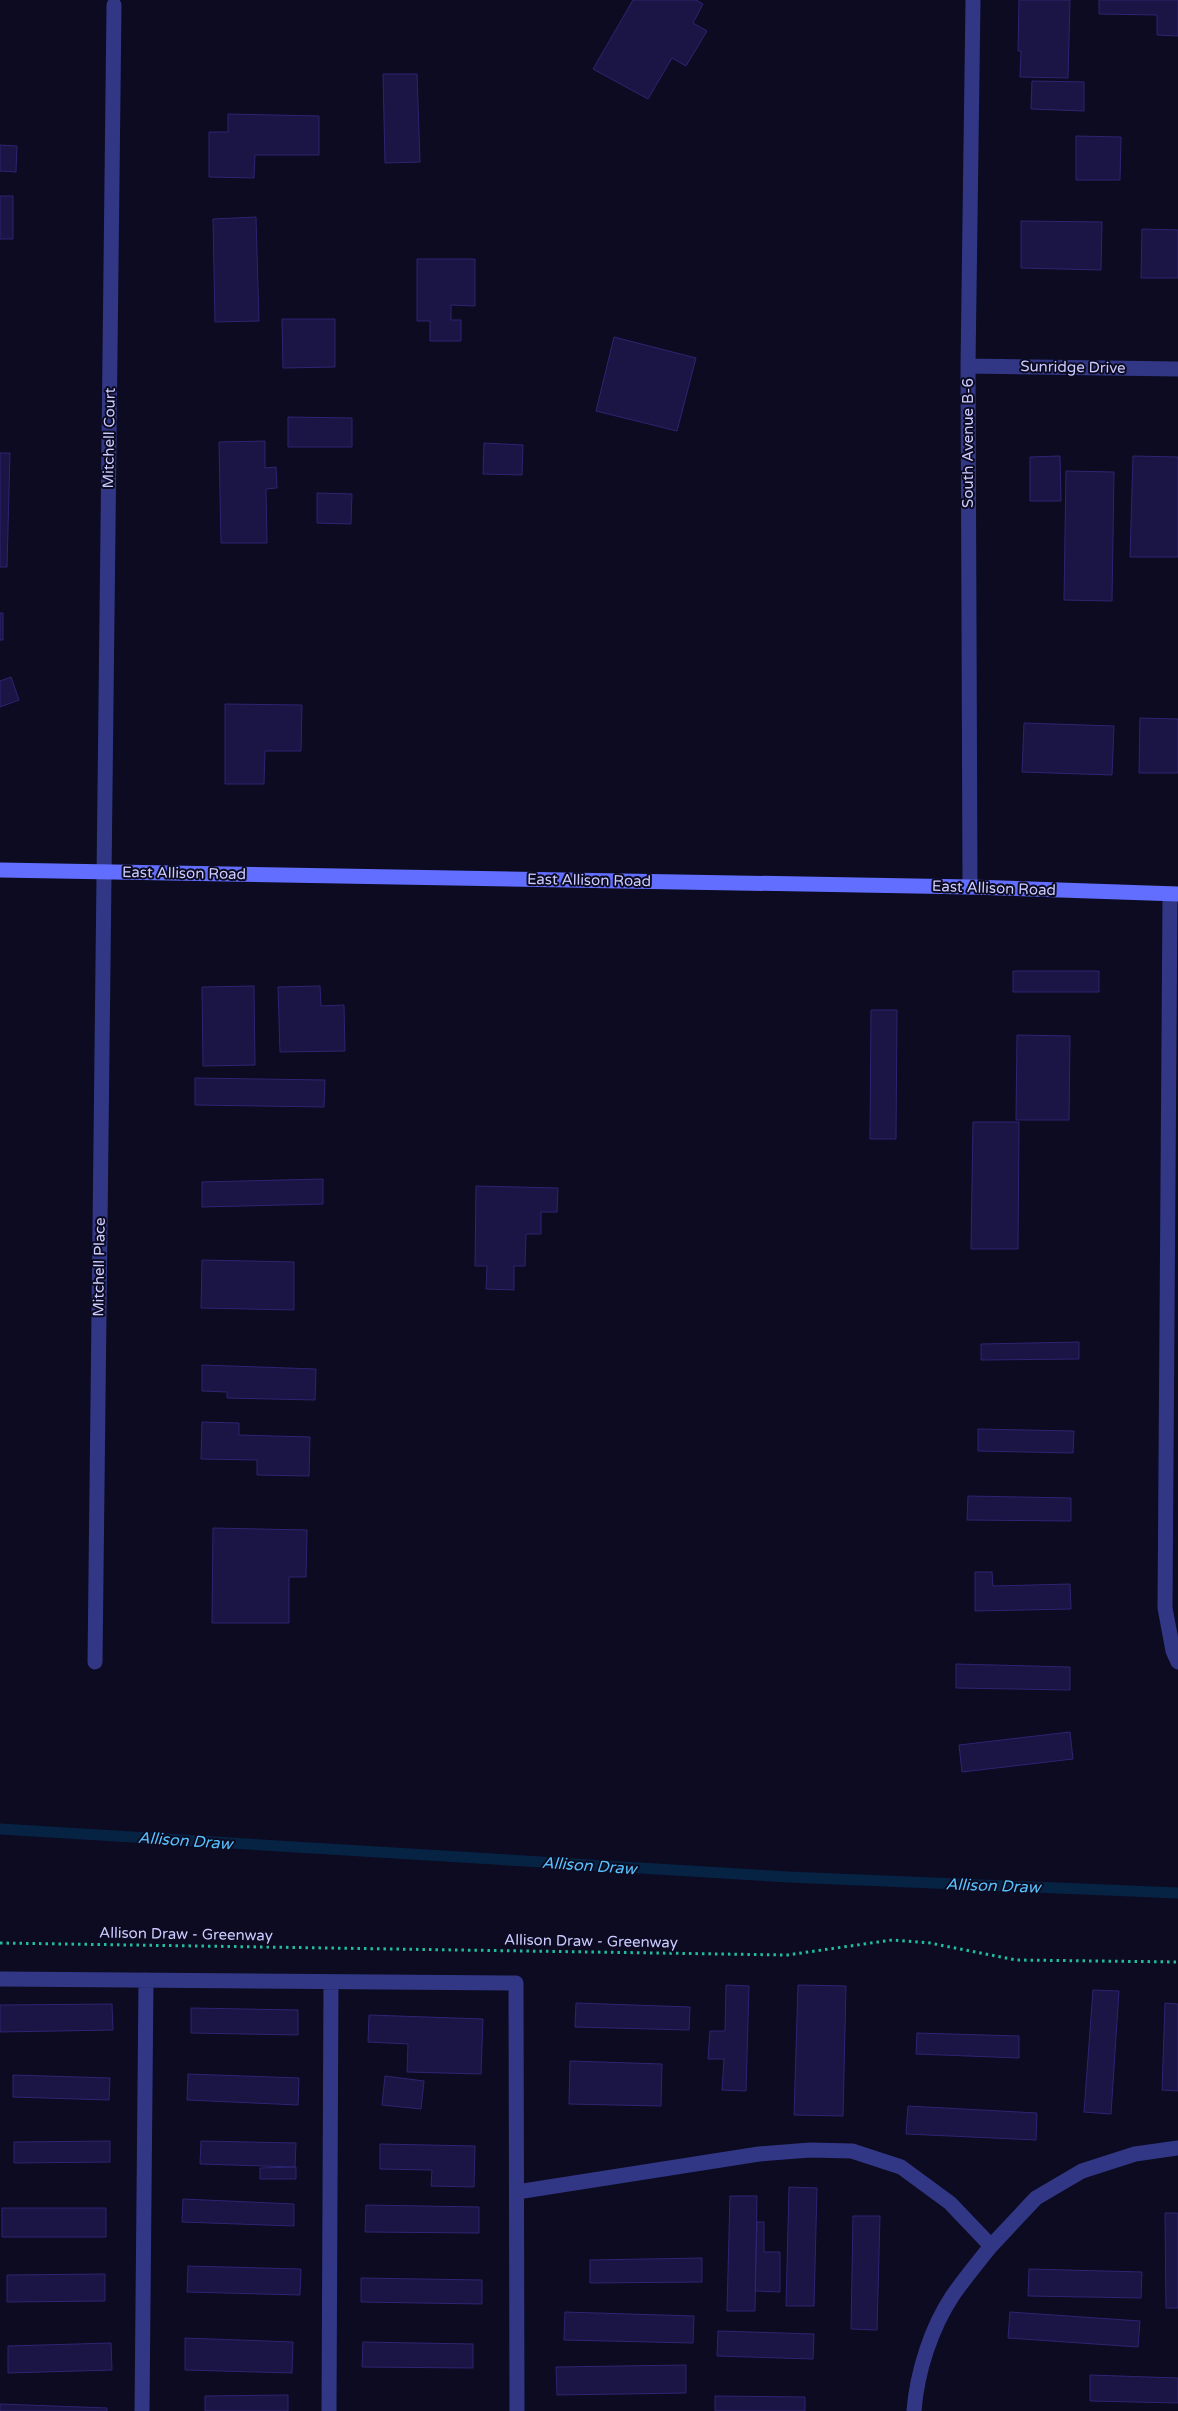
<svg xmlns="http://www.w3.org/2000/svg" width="1178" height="2411" font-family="'Varela Round',sans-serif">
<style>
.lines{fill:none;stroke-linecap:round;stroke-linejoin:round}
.stream{stroke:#062344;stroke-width:11}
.building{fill:#1a1544;stroke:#2c2572}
.path{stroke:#22bca2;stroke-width:3;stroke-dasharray:2.5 4;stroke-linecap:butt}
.street{stroke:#313784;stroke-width:15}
.secondary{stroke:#626eff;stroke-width:15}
.labels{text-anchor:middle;stroke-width:4;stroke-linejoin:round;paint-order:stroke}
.street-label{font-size:15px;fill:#cbcbff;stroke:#0c0b21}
.water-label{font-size:16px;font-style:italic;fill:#59c3ff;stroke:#0c0b21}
</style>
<rect width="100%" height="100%" fill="#0c0b21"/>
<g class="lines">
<path class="stream" d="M0,1829L788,1877L1178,1893"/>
</g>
<path class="building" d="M633,0H696L703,4L693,23L707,31L686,66L672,58L648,99L593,69Z
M1019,0H1070L1068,78L1020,77L1021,51H1018Z
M1099,0H1178V36L1157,35V15L1099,14Z
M383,74H417L420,162L385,163Z
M1032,81L1084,82V111L1031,109Z
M228,114L319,116V155H255L254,178L209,177V132H228Z
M1076,136L1121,137L1120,180H1076Z
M0,145L17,146L16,172L0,171Z
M0,196H13V239H0Z
M256,217L259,321L215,322L213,219Z
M1021,221L1102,222L1101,270L1021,268Z
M1142,229L1178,230V278H1141Z
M417,259H475V306L451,305V320H461V341H430V321H417Z
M282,319H335V367L283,368Z
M614,337L696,358L677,431L596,411Z
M288,417L352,418V447H288Z
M265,441V468L276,467L277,488L266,489L267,543H221L219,442Z
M484,443L523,445L522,475L483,474Z
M0,453H10L7,567H0Z
M1060,456L1061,501H1030V457Z
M1133,456L1178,457V557H1130Z
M1066,471L1114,472L1112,601L1064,600Z
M317,493L352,494L351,524L317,523Z
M0,613H3V640H0Z
M11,677L19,700L0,707V681Z
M225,704L302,705L301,751H265L264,784H225Z
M1140,718L1178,719V773H1139Z
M1024,723L1114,726L1112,775L1022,772Z
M1013,971H1099V992H1013Z
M254,986L255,1065L203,1066L202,987Z
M320,986L321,1006L344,1005L345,1051L280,1052L278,987Z
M871,1010H897L896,1139H870Z
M1017,1035L1070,1036L1069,1120H1016Z
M195,1078L325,1080L324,1107L195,1105Z
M973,1122H1019L1018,1249H971Z
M323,1179V1204L202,1207V1182Z
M476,1186L558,1188L557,1212H541V1234H526L525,1266H514V1290L486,1289L487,1266H475Z
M202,1260L294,1262V1310L201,1308Z
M1079,1342V1359L981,1360V1344Z
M202,1365L316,1369L315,1400L227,1398V1392L202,1391Z
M202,1422L239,1423V1435L310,1437L309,1476L257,1475V1460L201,1459Z
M978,1429L1074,1431L1073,1453L978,1451Z
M968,1496L1071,1498V1521L967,1520Z
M213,1528L307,1530L306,1577H289V1623H212Z
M975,1572H992L993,1586L1070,1584L1071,1609L975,1611Z
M956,1664L1070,1667V1690L956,1688Z
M1070,1732L1073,1759L962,1772L959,1745Z
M726,1985L749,1986L746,2091L722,2090L724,2059H708L710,2031H725Z
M798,1985L846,1986L843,2116L794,2115Z
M1093,1990L1119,1991L1111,2114L1084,2112Z
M576,2003L690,2007L689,2030L575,2027Z
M1165,2003L1178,2004V2091L1162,2090Z
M112,2004L113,2030L0,2032V2005Z
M191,2008L298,2010V2035L191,2033Z
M369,2015L483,2019L481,2074L407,2072L408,2044L368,2042Z
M917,2033L1019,2036V2058L916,2054Z
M570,2061L662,2064L661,2106L569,2104Z
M188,2074L299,2078L298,2105L187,2100Z
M13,2075L110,2078L109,2100L13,2097Z
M385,2076L424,2081L421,2109L382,2105Z
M908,2106L1037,2113L1036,2140L906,2134Z
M110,2141V2162L14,2163V2142Z
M201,2141L296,2143L295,2167L200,2164Z
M380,2144L475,2146L474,2187L431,2186L432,2170L380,2169Z
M296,2167V2179H260V2168Z
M789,2187L817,2188L814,2306H786Z
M730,2196H757L755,2311H727Z
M183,2199L294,2204V2226L182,2222Z
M366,2205L479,2207V2233L365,2232Z
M2,2208H106V2237H2Z
M1165,2213H1178V2308H1166Z
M853,2216H880L877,2330L851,2329Z
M757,2222H764V2252H780V2292L755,2291Z
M702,2258V2282L590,2283V2260Z
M188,2266L301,2269L300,2295L187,2292Z
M1029,2269L1142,2272L1141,2298L1028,2296Z
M105,2274V2301L7,2302V2275Z
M361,2278L482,2280V2304L361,2302Z
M565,2312L694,2316L693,2343L564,2340Z
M1010,2312L1140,2321L1138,2347L1008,2338Z
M718,2331L814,2334L813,2359L717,2356Z
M185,2338L293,2342L292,2373L185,2370Z
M363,2342L473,2344V2368L362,2367Z
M111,2343L112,2370L8,2373V2346Z
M686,2365V2393L557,2395L556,2367Z
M1090,2375L1178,2378V2403L1090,2401Z
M288,2395V2411H205V2396Z
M715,2396L805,2397V2411H715Z
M0,2404L107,2408V2411H0Z"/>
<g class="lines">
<path class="path" d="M0,1943L787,1955L892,1940L930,1943L1016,1960L1178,1962"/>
<path class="street" d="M968,366L1178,369
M970,887L968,366L973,0
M1170,894L1165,1608L1173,1651L1178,1662
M95,1662L114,5
M0,1979L516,1983L517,2411
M517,2192L759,2154L810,2150L852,2151L901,2167L950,2203L991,2246C978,2262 965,2278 953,2295C931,2328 917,2372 914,2411
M991,2246L1036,2198L1082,2171L1135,2154L1178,2148
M142,2411L146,1980
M329,2411L331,1982"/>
<path class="secondary" d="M0,870L970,887L1178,894"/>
</g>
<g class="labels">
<g class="street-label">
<text transform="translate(1073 367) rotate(1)" y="5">Sunridge Drive</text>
<text transform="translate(109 438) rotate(-89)" y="5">Mitchell Court</text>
<text transform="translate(968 443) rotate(-90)" y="5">South Avenue B-6</text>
<text transform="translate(184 873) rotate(1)" y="5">East Allison Road</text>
<text transform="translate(589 880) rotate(1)" y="5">East Allison Road</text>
<text transform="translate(994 888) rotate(2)" y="5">East Allison Road</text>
<text transform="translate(99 1267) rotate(-89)" y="5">Mitchell Place</text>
<text transform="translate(186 1934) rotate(1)" y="5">Allison Draw - Greenway</text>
<text transform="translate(591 1941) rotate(1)" y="5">Allison Draw - Greenway</text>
</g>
<g class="water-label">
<text transform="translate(185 1840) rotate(4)" y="6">Allison Draw</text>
<text transform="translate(589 1865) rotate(4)" y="6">Allison Draw</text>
<text transform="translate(993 1885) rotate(2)" y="6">Allison Draw</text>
</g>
</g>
</svg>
